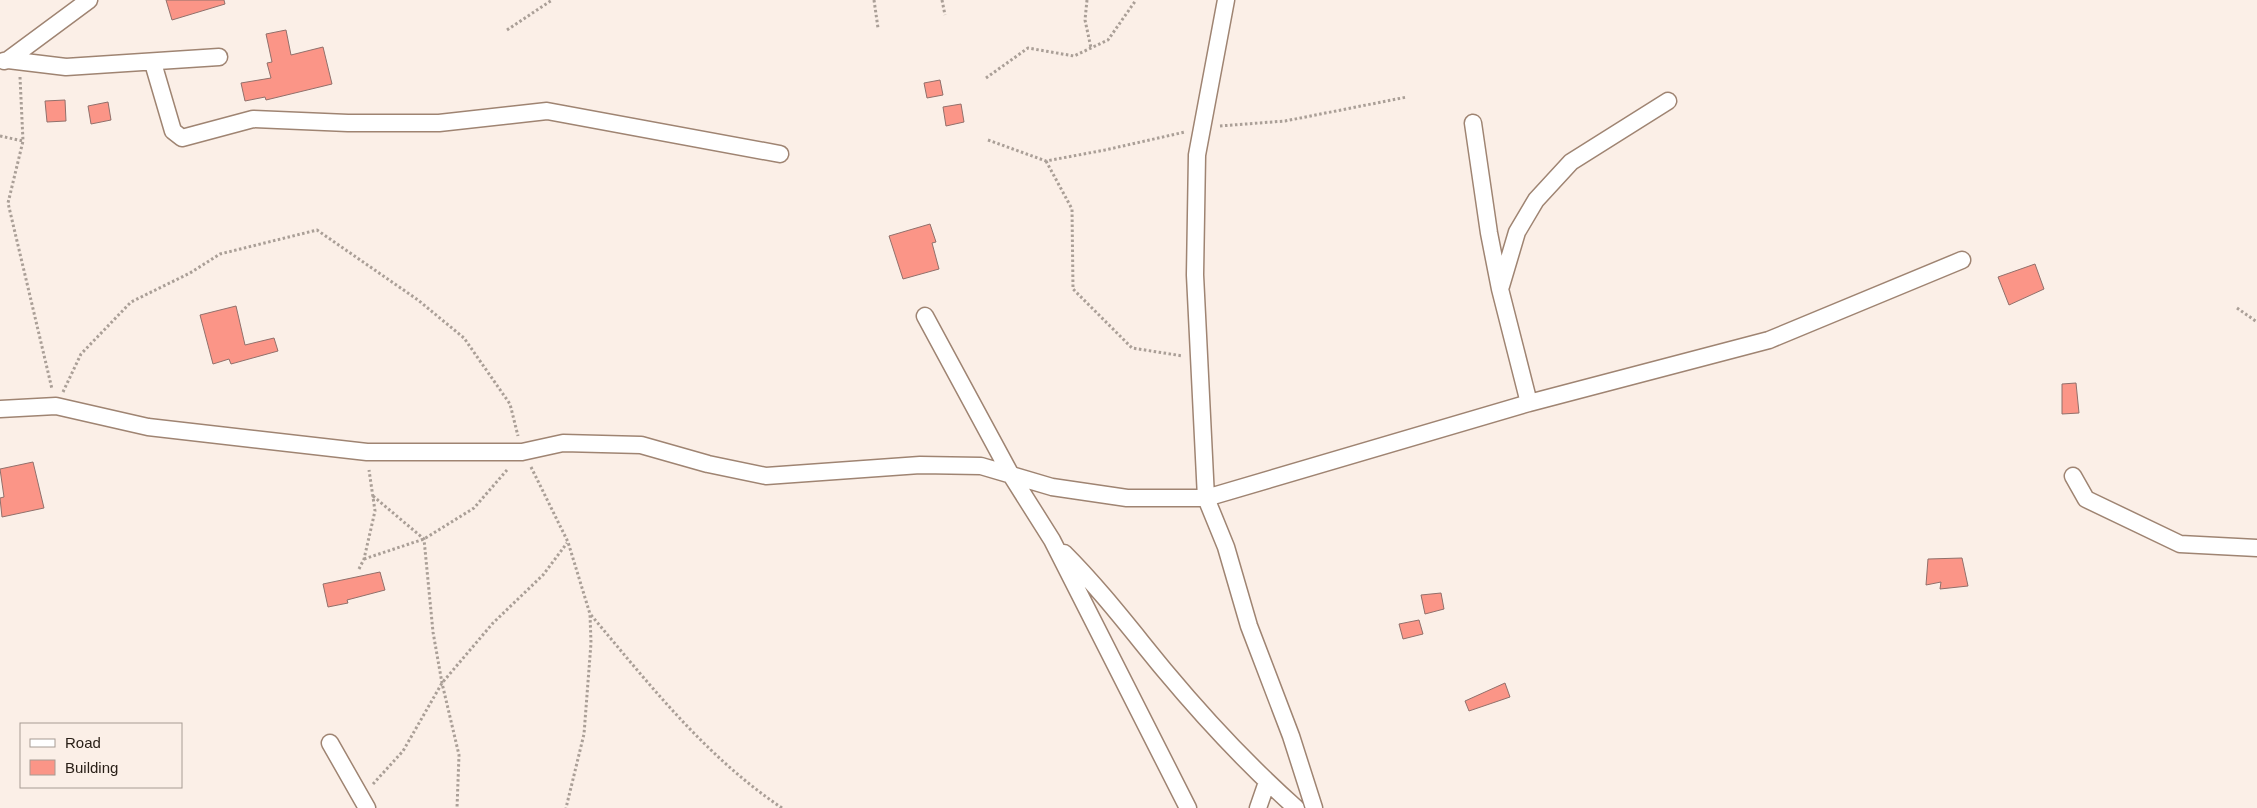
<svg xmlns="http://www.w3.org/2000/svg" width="2257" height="808" font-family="Helvetica,sans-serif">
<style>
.building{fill:#fb9587;stroke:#91706b}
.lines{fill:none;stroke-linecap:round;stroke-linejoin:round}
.street-casing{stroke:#9f8472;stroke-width:19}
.path{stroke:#aa9f97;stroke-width:3;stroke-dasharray:2.5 2.5;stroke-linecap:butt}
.street{stroke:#fff;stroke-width:16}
</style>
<rect width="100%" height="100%" fill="#fbefe7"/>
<path class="building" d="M166,0H224L225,4L172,20Z
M286,30L291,55L323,47L332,84L266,100L265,97L245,101L241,83L271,78L267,63L272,62L266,34Z
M940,80L943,95L927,98L924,83Z
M65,100L66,121L47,122L45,101Z
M108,102L111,120L91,124L88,106Z
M961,104L964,122L946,126L943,107Z
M930,224L936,242L932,243L939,269L903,279L889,236Z
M2035,264L2044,289L2009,305L1998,277Z
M236,306L245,345L274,338L278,351L231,364L229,359L213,364L200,315Z
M2076,383L2079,413L2062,414V384Z
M33,462L44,508L2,517L0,498L4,497L0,469Z
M1962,558L1968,586L1940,589L1941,582L1926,585L1928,559Z
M380,572L385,590L347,600L348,603L328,607L323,584Z
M1441,593L1444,609L1425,614L1421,595Z
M1419,620L1423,634L1403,639L1399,624Z
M1505,683L1510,697L1469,711L1465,701Z"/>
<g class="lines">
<defs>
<path id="street" d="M1226,0L1197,155L1195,275L1206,498L1226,547L1249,626L1291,736L1314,808
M8,60L66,67L219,57
M4,61L8,60L89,0
M153,63L173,131L182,138L253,119L348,123H439L547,111L780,154
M1473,123L1489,233L1500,289L1529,403
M1501,286L1517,232L1536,200L1571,162L1668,101
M925,316L1011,475L1052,540L1188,808
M0,409L56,406L148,427L367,452H522L563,443L641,445L708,464L766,476L920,465L981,466L1052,487L1127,498H1206L1529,403L1769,340L1962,260
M2073,476L2086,499L2180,544L2257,548
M1064,553C1101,590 1132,631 1165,671C1205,719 1249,766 1296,808
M330,743L367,808
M1258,808L1267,782"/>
</defs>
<use href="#street" class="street-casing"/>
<path class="path" d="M874,0L878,28
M942,0L945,15
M1087,0L1085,20L1091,48
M507,30L552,0
M20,77L23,141L8,203L52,389
M986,78L1028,48L1074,56L1108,40L1136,0
M1220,126L1285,121L1407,97
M0,136L23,141
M988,140L1046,161L1105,150L1185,132
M1046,161L1072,209L1073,289L1132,348L1183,356
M2237,308L2257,322
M63,392L81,354L131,302L190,273L220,254L317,230L418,300L464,338L510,404L518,436
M531,467L568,542L590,614L591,643L584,734L566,808
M373,496L424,539L433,632L442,683L459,755L457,808
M364,559L424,539L474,508L507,470
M359,569L364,559L375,511L369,470
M591,615C650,685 705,756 782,808
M373,784L403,751L442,683L493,623L543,575L567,543"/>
<use href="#street" class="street"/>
</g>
<rect x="20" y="723" width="162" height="65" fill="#fbefe7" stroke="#a79c94"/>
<rect x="30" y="739" width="25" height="8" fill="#ffffff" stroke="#a79c94"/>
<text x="65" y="748" font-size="15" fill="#2a2018">Road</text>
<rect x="30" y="760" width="25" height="15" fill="#fb9587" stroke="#a79c94"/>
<text x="65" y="773" font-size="15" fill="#2a2018">Building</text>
</svg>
